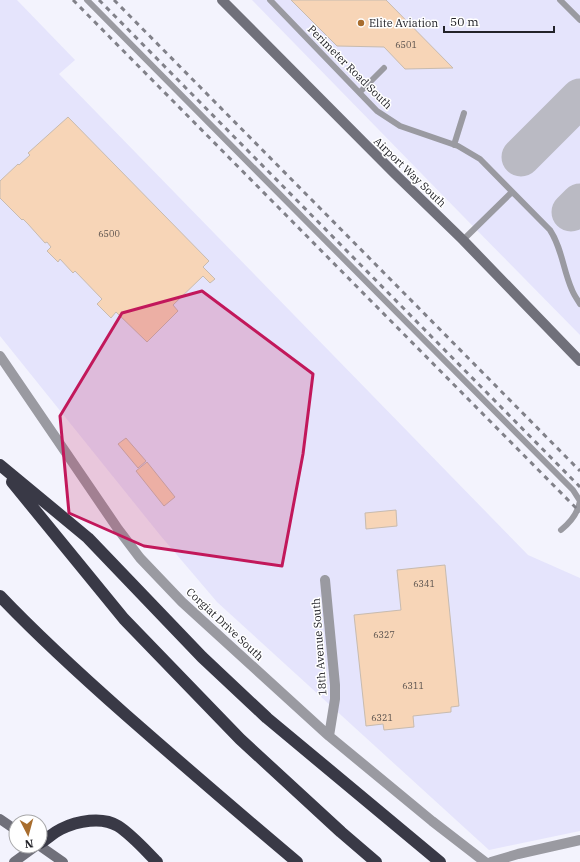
<svg xmlns="http://www.w3.org/2000/svg" width="580" height="862" font-family="'IBM Plex Serif',serif">
<style>
.built{fill:#e5e4fc}
.lines{fill:none;stroke-linecap:round;stroke-linejoin:round}
.taxiway{stroke:#babac3;stroke-width:39}
.building{fill:#f7d5b7;stroke:#c8bbaf}
.lane{stroke:#9a9aa1;stroke-width:6}
.street{stroke:#9a9aa1;stroke-width:10}
.secondary{stroke:#70707a;stroke-width:10}
.highway{stroke:#393946;stroke-width:12}
.rail{stroke:#818189;stroke-width:3;stroke-dasharray:5 5;stroke-linecap:butt}
.marked{fill:#c2185b;fill-opacity:0.2;stroke:#c2185b;stroke-width:3;stroke-linejoin:round}
.poi-dot{fill:#a86d2e;stroke:#fff;stroke-width:1.5}
.labels{text-anchor:middle;stroke-width:3;stroke-linejoin:round;paint-order:stroke}
.number-label{font-size:9px;fill:#58504c}
.poi-label{font-size:11px;fill:#232329;stroke:#fff;text-anchor:start}
.street-label{font-size:11px;fill:#232329;stroke:#fff}
</style>
<rect width="100%" height="100%" fill="#f3f3fd"/>
<path class="built" d="M0,0H17L75,60L59,74L528,555L580,578V831L489,850L217,602L160,535L0,336Z
M252,0H580V335L461,214Z"/>
<g class="lines">
<path class="taxiway" d="M521,157L580,98
M571,212L580,203"/>
</g>
<path class="building" d="M291,0H386L453,68L405,69L384,47L337,46Z
M68,117L209,261L203,267L215,279L210,283L203,276L173,305L178,311L147,342L116,312L111,318L97,304L102,299L75,271L73,273L60,259L58,262L47,251L51,247L47,242L45,243L28,224L23,219L22,220L0,198V181L18,164L19,165L30,155L28,153Z
M126,438L146,461L138,468L118,444Z
M147,462L175,497L164,506L136,471Z
M396,510L397,526L366,529L365,513Z
M445,565L459,706L451,707V712L413,716L414,727L384,730L383,724L366,726L354,615L401,610L397,570Z"/>
<g class="lines">
<path class="lane" d="M87,0L573,490L580,501C578,513 571,522 561,530
M270,0L377,111L400,126L458,146L480,159L550,230C562,248 563,270 572,290C574,295 577,299 580,304
M560,0L580,20
M360,92L384,68
M454,145L464,113
M463,240L512,192"/>
<path class="street" d="M0,356L118,529L140,558L182,602L329,736L432,821L485,862
M325,580L335,685V699L329,736
M491,862L518,854L580,840"/>
<path class="secondary" d="M222,0L394,173L463,240L580,361
M0,819L16,830
M40,846L63,862
M14,862L36,846"/>
<path class="highway" d="M0,465L88,538L202,657L267,718L440,862
M12,482L124,619L240,739L341,832L376,862
M0,596C40,638 83,677 126,715C183,765 240,814 297,862
M40,843C47,839 53,833 61,829C77,821 102,816 118,826C132,835 145,850 157,862"/>
<path class="rail" d="M73,0L580,512
M99,0L580,487
M114,0L580,471"/>
</g>
<path class="marked" d="M202,291L313,374L303,454L282,566L144,546L69,513L60,416L122,313Z"/>
<circle class="poi-dot" cx="361" cy="23" r="4"/>
<g class="labels">
<g class="number-label">
<text x="406" y="48">6501</text>
<text x="109" y="237">6500</text>
<text x="424" y="587">6341</text>
<text x="384" y="638">6327</text>
<text x="413" y="689">6311</text>
<text x="382" y="721">6321</text>
</g>
<g class="poi-label">
<text x="369" y="27">Elite Aviation</text>
</g>
<g class="street-label">
<text transform="translate(350 67) rotate(45)" y="4">Perimeter Road South</text>
<text transform="translate(410 172) rotate(44)" y="4">Airport Way South</text>
<text transform="translate(225 624) rotate(43)" y="4">Corgiat Drive South</text>
<text transform="translate(319 647) rotate(-94)" y="4">18th Avenue South</text>
</g>
</g>
<g transform="translate(28 834) rotate(174)"><circle r="19" fill="#ffffff" stroke="#a7a7a9"/>
<path d="M0-3L7 15L0 10L-7 15Z" fill="#a86d2e"/>
<text y="-6" font-size="11" font-weight="bold" text-anchor="middle" fill="#232329">N</text>
</g>
<path d="M444 26v6h110v-6" fill="none" stroke="#232329" stroke-width="2"/>
<text x="450" y="26" font-size="12" fill="#232329" stroke="#ffffff" stroke-width="3" paint-order="stroke">50 m</text>
</svg>
